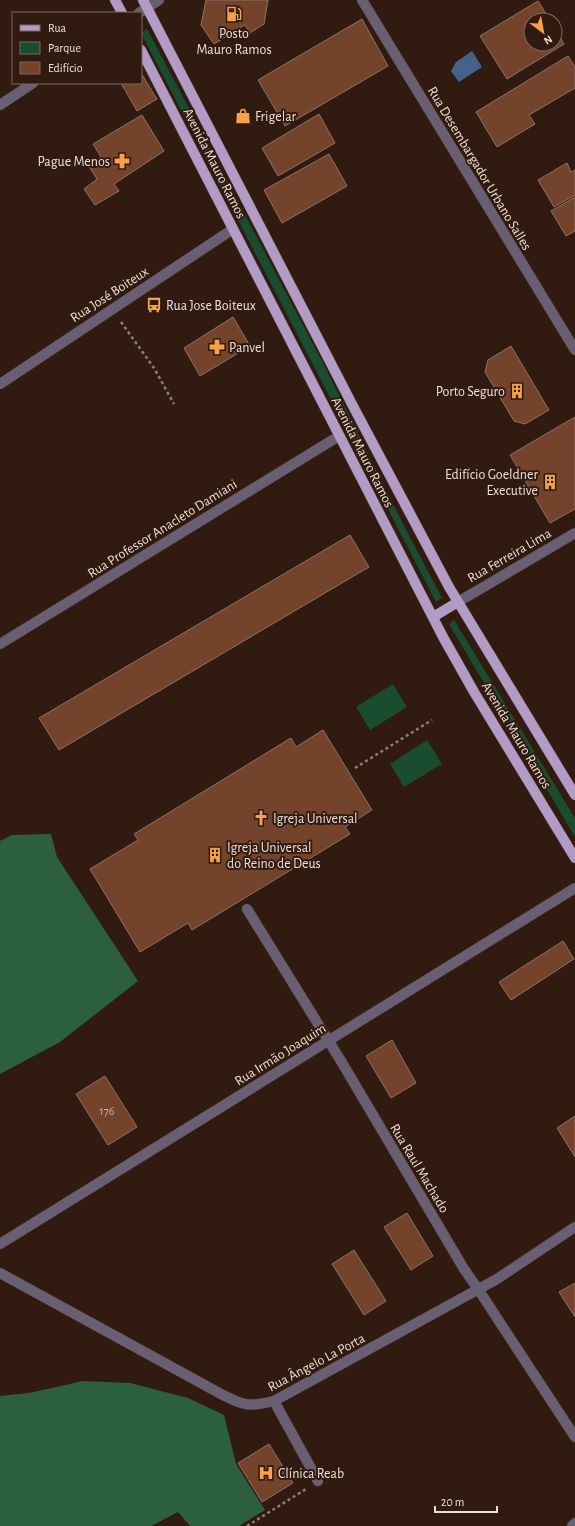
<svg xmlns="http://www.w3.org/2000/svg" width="575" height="1526" font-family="'Alegreya Sans',sans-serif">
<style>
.green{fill:#1a4c2f}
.forest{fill:#2c5f40}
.water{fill:#45628b}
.building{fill:#73432b;stroke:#8e7265}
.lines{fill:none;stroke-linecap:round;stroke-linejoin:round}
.service-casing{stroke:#4b362c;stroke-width:11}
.minor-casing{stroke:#4b362c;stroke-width:11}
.tertiary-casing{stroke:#4b362c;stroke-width:11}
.primary-casing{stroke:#4b362c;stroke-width:11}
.path{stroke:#907d74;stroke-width:2.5;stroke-dasharray:3 3;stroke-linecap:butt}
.service{stroke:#695f73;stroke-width:10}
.minor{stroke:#695f73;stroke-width:10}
.tertiary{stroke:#695f73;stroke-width:10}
.primary{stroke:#b29cc6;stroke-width:10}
.labels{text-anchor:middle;stroke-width:4;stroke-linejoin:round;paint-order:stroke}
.number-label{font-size:12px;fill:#cfb7ac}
.poi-label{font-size:14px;fill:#eeded7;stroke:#311b10;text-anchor:start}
.street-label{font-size:14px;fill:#eeded7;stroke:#311b10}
</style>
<rect width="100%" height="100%" fill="#311b10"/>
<path class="green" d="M147,29L323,363L402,522L442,598L436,602L141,33Z
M454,620L575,818V837L449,624Z
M393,684L407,707L370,730L356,707Z
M427,740L442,764L404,787L390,764Z"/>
<path class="forest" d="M51,834L57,857L138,981L60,1042L0,1074V841L12,835Z
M83,1381L130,1383L188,1398L224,1415L236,1464L265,1510L239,1526H190L178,1512L151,1526H0V1396L29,1393Z"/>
<path class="water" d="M472,51L482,67L459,82L451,71L456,62Z"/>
<path class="building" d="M206,0H268L264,24L250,33L245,25L214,44L201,25Z
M538,1L550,20H531V44H555V29L564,44L507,79L480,36Z
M362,19L388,66L285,126L258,80Z
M568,56L575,67V88L529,115L535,124L497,147L476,112Z
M141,73L157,99L137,111L121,83H141Z
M319,114L335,143L278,176L262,148Z
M142,115L164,151L114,184L119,191L95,205L84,189L97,179L88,165L101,157L93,144Z
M329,154L347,186L282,223L264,190Z
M567,163L571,172L575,170V195L554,207L538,180Z
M575,197V231L566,236L551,211Z
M233,317L250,346L200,376L184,348Z
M511,346L549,410L525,424L514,421L485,372L488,360Z
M575,417V509L550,523L510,455Z
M350,535L369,567L59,750L39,718Z
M323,730L372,810L345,827L350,834L192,930L188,923L140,952L90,869L138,840L134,834L291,738L296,747Z
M563,941L574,959L511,1000L499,982Z
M392,1040L416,1083L391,1098L366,1056Z
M105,1076L137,1127L108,1145L76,1094Z
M575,1116V1157L557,1128Z
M407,1213L433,1256L411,1270L384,1227Z
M354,1250L386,1301L364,1315L332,1264Z
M575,1283V1317L559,1292Z
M269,1444L293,1483L262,1502L238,1463Z"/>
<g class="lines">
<defs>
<path id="service" d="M274,1401L318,1481"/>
<path id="minor" d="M362,0L575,350
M0,105L33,83
M0,384L233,229
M458,602L575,533
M0,644L339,436
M247,909L341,1061L464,1269L478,1289L575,1437
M0,1244L575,888
M0,1273L221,1394C244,1406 249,1407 274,1401L497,1279L575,1227
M572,1526L575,1523"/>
<path id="tertiary" d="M139,13L159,0"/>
<path id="primary" d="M115,0L122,13
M143,0L354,408L449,587L575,795
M141,50L443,637L474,692L575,858
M433,617L458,602"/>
</defs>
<use href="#service" class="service-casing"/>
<use href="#minor" class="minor-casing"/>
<use href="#tertiary" class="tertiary-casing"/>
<use href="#primary" class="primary-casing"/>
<path class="path" d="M121,322L154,368L174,404
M355,768L432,720
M247,1526L306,1489"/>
<use href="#service" class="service"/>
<use href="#minor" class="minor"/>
<use href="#tertiary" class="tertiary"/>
<use href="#primary" class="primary"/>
</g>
<defs>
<symbol id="fuel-bare" viewBox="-9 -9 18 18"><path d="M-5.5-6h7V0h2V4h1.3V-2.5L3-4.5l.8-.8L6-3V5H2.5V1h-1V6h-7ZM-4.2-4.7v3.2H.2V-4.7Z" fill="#f8a14a" stroke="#311b10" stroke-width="2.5" paint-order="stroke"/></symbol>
<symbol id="shop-bare" viewBox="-9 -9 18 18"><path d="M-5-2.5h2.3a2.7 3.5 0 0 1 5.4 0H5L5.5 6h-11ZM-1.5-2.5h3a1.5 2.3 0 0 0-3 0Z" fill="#f8a14a" stroke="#311b10" stroke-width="2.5" paint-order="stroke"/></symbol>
<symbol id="pharmacy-bare" viewBox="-9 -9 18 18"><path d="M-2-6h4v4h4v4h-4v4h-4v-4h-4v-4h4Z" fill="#f8a14a" stroke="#311b10" stroke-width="2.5" paint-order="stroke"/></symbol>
<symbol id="bus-bare" viewBox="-9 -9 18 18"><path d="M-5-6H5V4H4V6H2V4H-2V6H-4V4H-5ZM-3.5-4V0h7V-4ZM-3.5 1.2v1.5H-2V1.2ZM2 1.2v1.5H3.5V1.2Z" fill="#f8a14a" stroke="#311b10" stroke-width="2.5" paint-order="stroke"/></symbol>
<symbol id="building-bare" viewBox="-9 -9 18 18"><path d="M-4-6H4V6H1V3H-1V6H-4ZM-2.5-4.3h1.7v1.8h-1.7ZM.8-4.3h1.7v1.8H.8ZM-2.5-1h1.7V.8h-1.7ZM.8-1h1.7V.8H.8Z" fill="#f8a14a" stroke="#311b10" stroke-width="2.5" paint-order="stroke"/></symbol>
<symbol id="church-bare" viewBox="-9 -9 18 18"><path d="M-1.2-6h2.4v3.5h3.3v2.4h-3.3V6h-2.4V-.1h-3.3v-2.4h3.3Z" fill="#f8a14a" stroke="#311b10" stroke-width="2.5" paint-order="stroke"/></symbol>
<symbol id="hospital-bare" viewBox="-9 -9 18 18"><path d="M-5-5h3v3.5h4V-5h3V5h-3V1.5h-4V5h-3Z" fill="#f8a14a" stroke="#311b10" stroke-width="2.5" paint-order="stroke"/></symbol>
</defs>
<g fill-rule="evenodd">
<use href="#fuel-bare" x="223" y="3" width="22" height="22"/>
<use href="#shop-bare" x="232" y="105" width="22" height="22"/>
<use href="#pharmacy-bare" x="111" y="150" width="22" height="22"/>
<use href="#bus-bare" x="143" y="294" width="22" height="22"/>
<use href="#pharmacy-bare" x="206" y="336" width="22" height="22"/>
<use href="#building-bare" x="506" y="380" width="22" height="22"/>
<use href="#building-bare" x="539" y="471" width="22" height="22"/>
<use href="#church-bare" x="250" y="807" width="22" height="22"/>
<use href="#building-bare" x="204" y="844" width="22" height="22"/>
<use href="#hospital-bare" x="255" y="1462" width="22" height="22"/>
</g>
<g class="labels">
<g class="number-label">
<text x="107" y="1115">176</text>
</g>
<g class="poi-label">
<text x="234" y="38" text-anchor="middle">Posto<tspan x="234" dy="16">Mauro Ramos</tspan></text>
<text x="255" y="121">Frigelar</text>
<text x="110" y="166" text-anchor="end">Pague Menos</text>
<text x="166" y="310">Rua Jose Boiteux</text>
<text x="229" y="352">Panvel</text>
<text x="505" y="396" text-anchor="end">Porto Seguro</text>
<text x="538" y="479" text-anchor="end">Edifício Goeldner<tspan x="538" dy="16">Executive</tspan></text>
<text x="273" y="823">Igreja Universal</text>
<text x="227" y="852">Igreja Universal<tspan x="227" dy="16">do Reino de Deus</tspan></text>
<text x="278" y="1478">Clínica Reab</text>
</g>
<g class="street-label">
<text transform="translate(215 163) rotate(63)" y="5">Avenida Mauro Ramos</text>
<text transform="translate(480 168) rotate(59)" y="5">Rua Desembargador Urbano Salles</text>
<text transform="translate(109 294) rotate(-33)" y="5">Rua José Boiteux</text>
<text transform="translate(363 452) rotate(63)" y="5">Avenida Mauro Ramos</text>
<text transform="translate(162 528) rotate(-32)" y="5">Rua Professor Anacleto Damiani</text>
<text transform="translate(509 555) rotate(-30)" y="5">Rua Ferreira Lima</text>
<text transform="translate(517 735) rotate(59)" y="5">Avenida Mauro Ramos</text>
<text transform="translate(280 1054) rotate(-32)" y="5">Rua Irmão Joaquim</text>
<text transform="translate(420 1168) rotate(59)" y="5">Rua Raul Machado</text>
<text transform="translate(316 1362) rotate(-28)" y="5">Rua Ângelo La Porta</text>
</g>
</g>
<rect x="12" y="12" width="130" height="72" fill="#311b10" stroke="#7d6960"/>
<rect x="20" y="25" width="20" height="6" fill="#b29cc6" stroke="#7d6960"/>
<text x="48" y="32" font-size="12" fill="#eeded7">Rua</text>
<rect x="20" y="42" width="20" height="12" fill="#1a4c2f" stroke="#7d6960"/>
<text x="48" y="52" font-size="12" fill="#eeded7">Parque</text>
<rect x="20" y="62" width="20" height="12" fill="#73432b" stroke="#7d6960"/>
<text x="48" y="72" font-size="12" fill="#eeded7">Edifício</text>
<g transform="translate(543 32) rotate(148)"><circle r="19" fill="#311b10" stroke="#7d6960"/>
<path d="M0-3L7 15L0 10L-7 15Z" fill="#f8a14a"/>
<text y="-6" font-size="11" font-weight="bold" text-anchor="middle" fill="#eeded7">N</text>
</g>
<path d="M435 1506v6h62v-6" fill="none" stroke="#eeded7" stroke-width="2"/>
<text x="441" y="1506" font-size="12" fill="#eeded7" stroke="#311b10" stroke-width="3" paint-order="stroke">20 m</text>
</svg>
